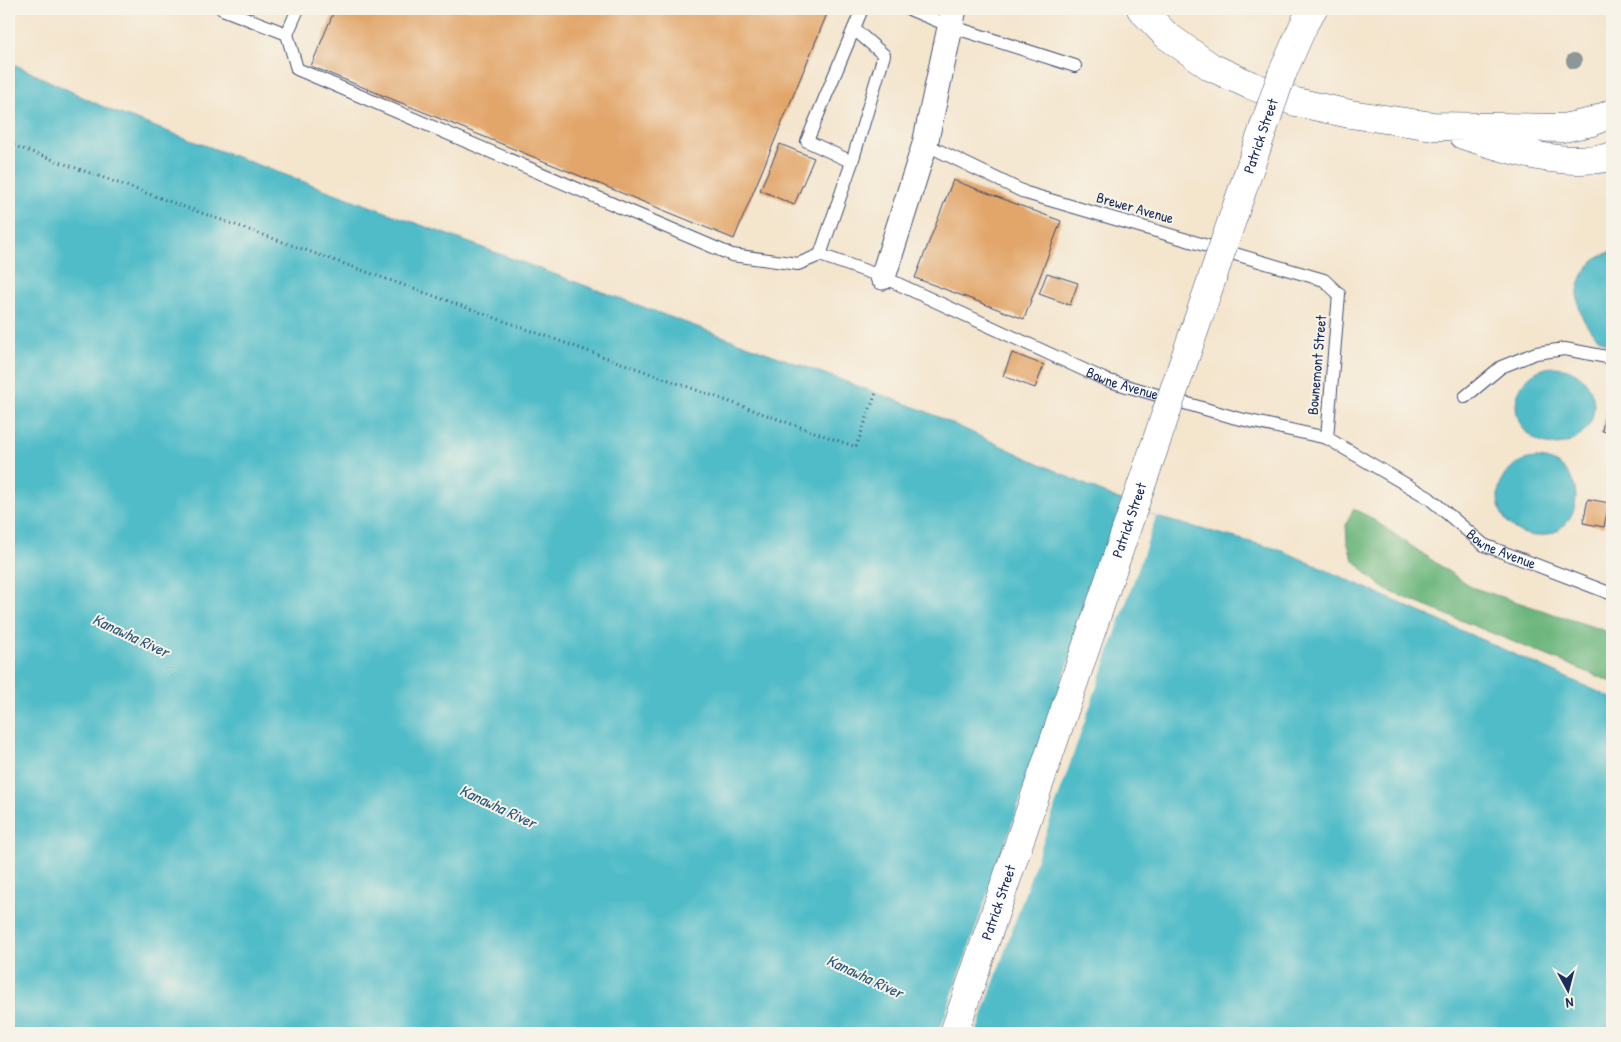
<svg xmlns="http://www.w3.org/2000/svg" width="1621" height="1042" font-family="'Patrick Hand',sans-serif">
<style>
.forest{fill:#6cb67d;stroke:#44726e}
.water{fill:#4fbcc8;stroke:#357693}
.pier{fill:#f4e5cd}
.building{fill:#e2a66b}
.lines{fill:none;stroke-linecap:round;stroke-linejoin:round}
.lane-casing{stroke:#3c4a6f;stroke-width:14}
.street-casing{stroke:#3c4a6f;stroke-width:27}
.primary-casing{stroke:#3c4a6f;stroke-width:29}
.path{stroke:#3c4a6f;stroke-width:3;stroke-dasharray:1 4;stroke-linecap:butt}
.lane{stroke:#fff;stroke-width:12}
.street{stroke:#fff;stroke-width:25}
.primary{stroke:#fff;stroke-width:28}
.primary-bridge-casing{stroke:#3c4a6f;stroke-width:29;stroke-linecap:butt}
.primary-bridge{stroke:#fff;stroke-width:28}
.tree{fill:#8c9797}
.labels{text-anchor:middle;stroke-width:4;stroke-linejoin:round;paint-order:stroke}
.street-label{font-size:15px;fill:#1b2f5e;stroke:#f7f3e8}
.water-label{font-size:16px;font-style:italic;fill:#2b597e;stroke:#f7f3e8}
</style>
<rect width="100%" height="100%" fill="#f7f3e8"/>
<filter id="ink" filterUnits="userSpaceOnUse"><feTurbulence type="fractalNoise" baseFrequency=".02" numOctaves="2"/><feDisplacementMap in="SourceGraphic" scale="10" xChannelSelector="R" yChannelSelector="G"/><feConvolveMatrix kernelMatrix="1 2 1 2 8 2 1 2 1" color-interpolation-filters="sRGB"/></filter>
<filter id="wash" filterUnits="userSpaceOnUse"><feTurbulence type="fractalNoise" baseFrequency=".0096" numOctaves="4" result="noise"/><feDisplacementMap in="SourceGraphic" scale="20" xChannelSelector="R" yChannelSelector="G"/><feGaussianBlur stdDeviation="1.12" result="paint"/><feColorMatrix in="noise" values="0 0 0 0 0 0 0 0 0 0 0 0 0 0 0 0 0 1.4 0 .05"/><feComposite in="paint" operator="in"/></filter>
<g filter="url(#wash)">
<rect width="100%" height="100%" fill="#f4e5cd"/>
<path class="forest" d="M1353,509L1368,516L1471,587L1612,633V682L1386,590L1367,574L1353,559L1347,542L1346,525Z"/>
<path class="water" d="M9,62L112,111L925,411L1156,517L1281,550L1612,698V1033H9Z
M1612,251V346C1576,331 1564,282 1598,258C1602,255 1608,253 1612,251Z
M1516 406a39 39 0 1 1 78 0a39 39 0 1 1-78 0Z
M1498 497a39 39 0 1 1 78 0a39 39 0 1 1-78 0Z"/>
<path class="pier" d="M1125,503L1156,517L976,1033H939Z"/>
<g id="blocks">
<path class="building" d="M335,9H829L734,239L311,66Z
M780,144L814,158L794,205L760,190Z
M953,180L1061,221L1024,319L915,278Z
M1047,273L1078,283L1070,305L1039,294Z
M1012,353L1044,365L1035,388L1003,376Z
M1607,404L1612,405V433L1602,431Z
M1588,499L1609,503L1604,527L1583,523Z"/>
</g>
</g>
<g filter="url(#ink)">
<use href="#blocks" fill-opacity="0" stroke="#3c4a6f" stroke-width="1"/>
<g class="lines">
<defs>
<g id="lane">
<path d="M222,9L287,34L298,9"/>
<path id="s1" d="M862,9L807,141L852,162L820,255L883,277L1106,380L1236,418L1327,438L1429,498L1484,545L1612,594"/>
<path d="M909,9L950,26L1075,66"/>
<path d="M287,34L297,69L732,255L798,264L820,255"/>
<path d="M925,144L1026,193L1324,280L1339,294L1327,438"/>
<path d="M852,162L884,55L854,29"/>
<path d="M1465,397L1501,367L1536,353L1565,349L1612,358"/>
</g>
<path id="street" d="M883,277L925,144L954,9"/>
<path id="primary" d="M1141,9L1166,35L1211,67L1250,85L1296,102L1350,114L1433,126L1563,128L1592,122L1612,113
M1282,74L1305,22L1313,9
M1463,135C1513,151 1560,167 1612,157"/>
</defs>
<use href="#lane" class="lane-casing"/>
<use href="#street" class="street-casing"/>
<use href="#primary" class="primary-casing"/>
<path class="path" d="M9,144L856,447L876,393"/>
<use href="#lane" class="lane"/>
<use href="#street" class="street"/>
<use href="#primary" class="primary"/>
<defs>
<g id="primary-bridge">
<path id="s2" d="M954,1033L1282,74"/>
</g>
</defs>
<use href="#primary-bridge" class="primary-bridge-casing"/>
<use href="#primary-bridge" class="primary-bridge"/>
</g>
<circle class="tree" cx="1574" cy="61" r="8"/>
</g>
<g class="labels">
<g class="street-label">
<text dy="5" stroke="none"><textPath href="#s2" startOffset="948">Patrick Street</textPath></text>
<text transform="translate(1135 208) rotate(16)" y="5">Brewer Avenue</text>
<text transform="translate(1317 365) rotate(-85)" y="5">Bownemont Street</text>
<text dy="5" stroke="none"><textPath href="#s1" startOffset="620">Bowne Avenue</textPath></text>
<text dy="5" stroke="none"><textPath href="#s2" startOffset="542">Patrick Street</textPath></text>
<text dy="5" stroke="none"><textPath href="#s1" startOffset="1040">Bowne Avenue</textPath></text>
<text dy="5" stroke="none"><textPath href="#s2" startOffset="138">Patrick Street</textPath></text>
</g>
<g class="water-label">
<text transform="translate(131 635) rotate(25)" y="6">Kanawha River</text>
<text transform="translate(498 806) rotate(25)" y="6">Kanawha River</text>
<text transform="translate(865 976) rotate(25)" y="6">Kanawha River</text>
</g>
</g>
<rect width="1621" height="1042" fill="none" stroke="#f7f3e8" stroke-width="30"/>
<g transform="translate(1568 990) rotate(173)" stroke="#f7f3e8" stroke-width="4" paint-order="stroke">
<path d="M0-4L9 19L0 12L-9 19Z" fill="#1b2f5e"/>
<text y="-8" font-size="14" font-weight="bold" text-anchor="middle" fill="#1b2f5e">N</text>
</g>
</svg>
